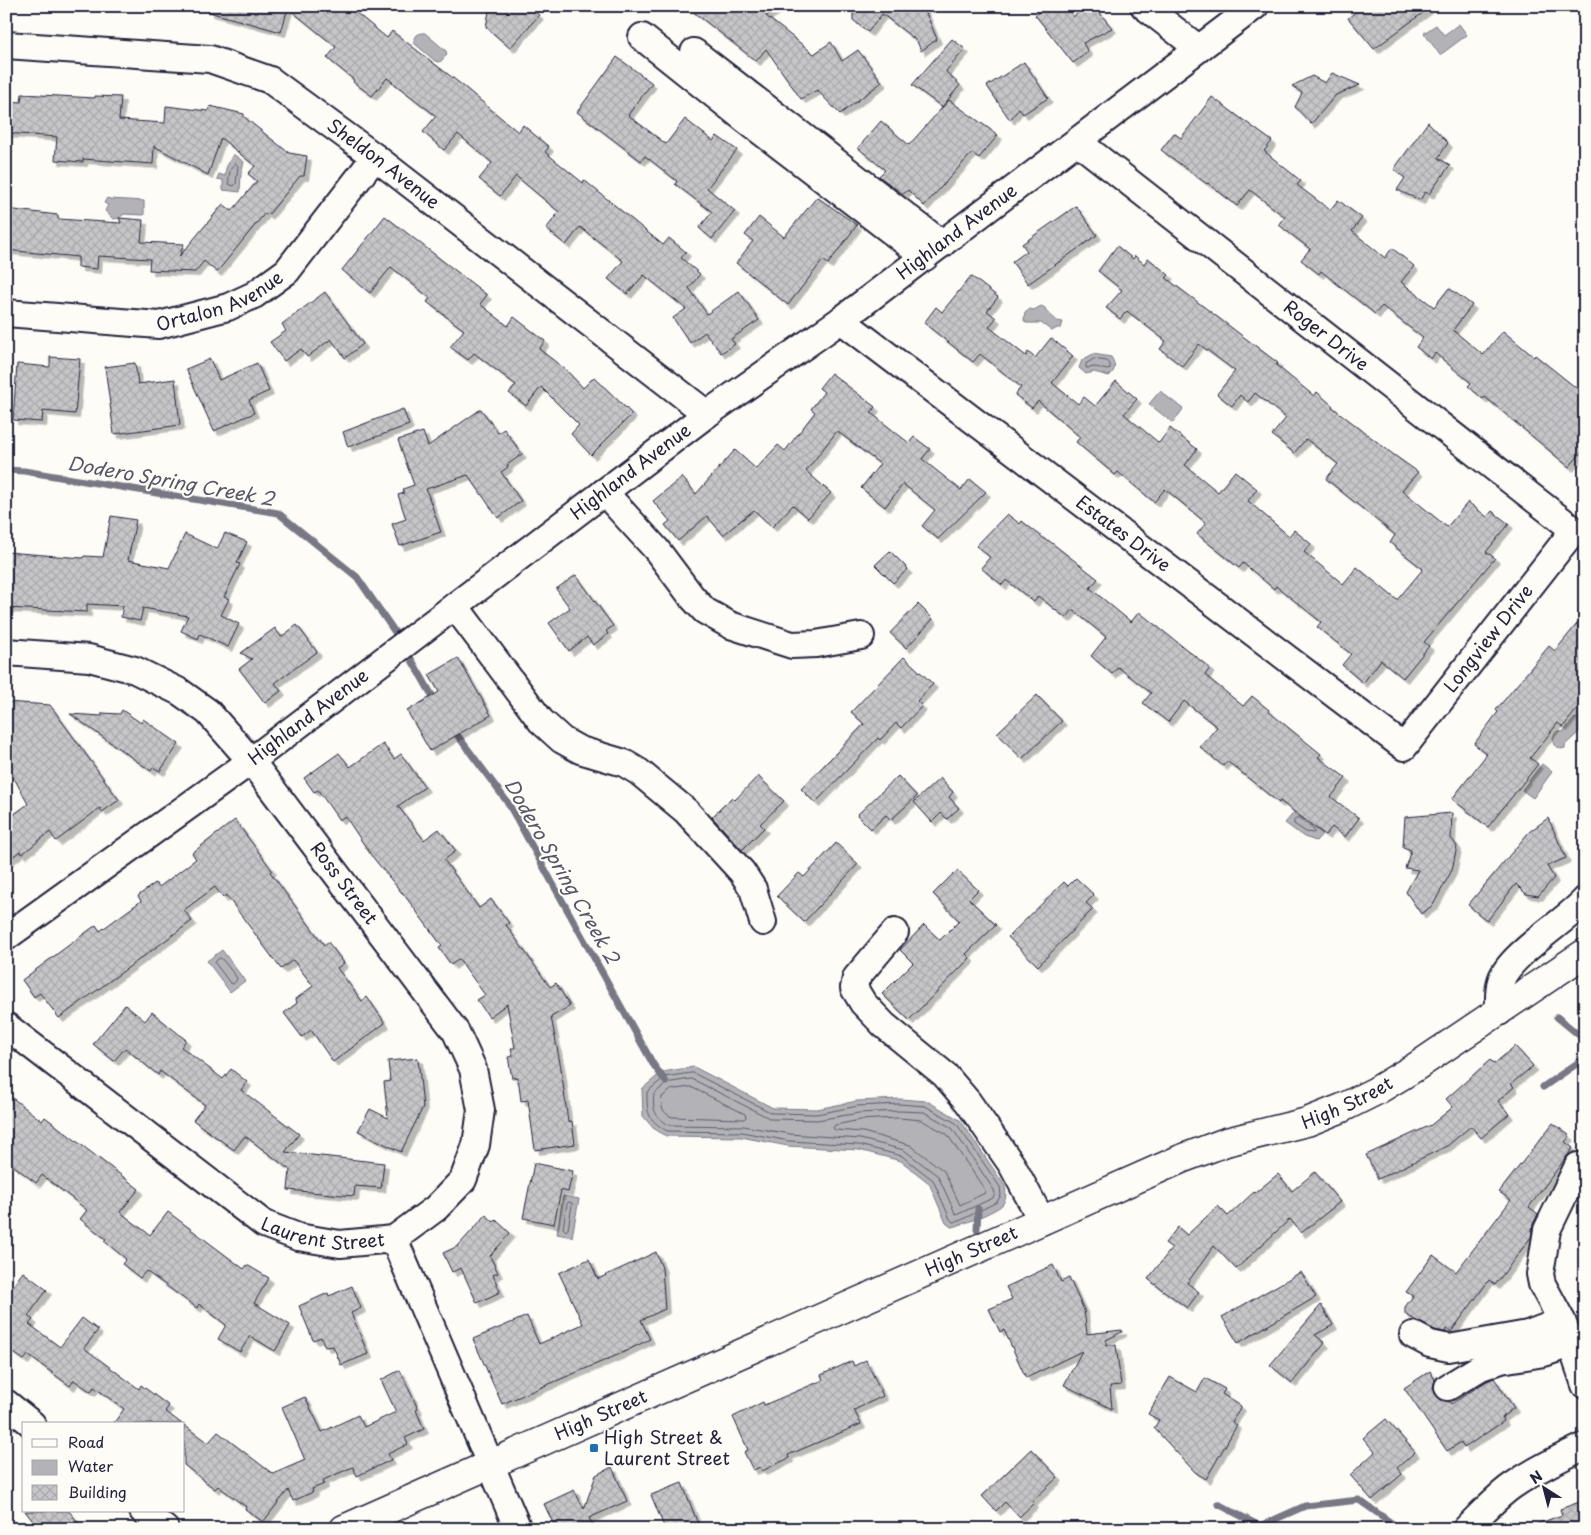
<svg xmlns="http://www.w3.org/2000/svg" width="1591" height="1535" font-family="'Playpen Sans',sans-serif">
<style>
.water{fill:#b2b2b7;stroke:#787885}
.lines{fill:none;stroke-linecap:round;stroke-linejoin:round}
.shore{stroke:#5c5c6d;stroke-width:1}
.stream{stroke:#787885;stroke-width:7}
.building{fill:url(#building-cross-hatch);stroke:#22223b;filter:url(#shadow)}
.minor-casing{stroke:#22223b;stroke-width:30}
.major-casing{stroke:#22223b;stroke-width:31}
.minor{stroke:#fdfcf7;stroke-width:26}
.major{stroke:#fdfcf7;stroke-width:28}
.poi-dot{fill:#1f6fb2;stroke:#fdfcf7;stroke-width:2}
.labels{text-anchor:middle;stroke-width:4;stroke-linejoin:round;paint-order:stroke}
.street-label{font-size:18px;fill:#22223b;stroke:#fdfcf7}
.poi-label{font-size:18px;fill:#22223b;stroke:#fdfcf7;text-anchor:start}
.water-label{font-size:19px;font-style:italic;fill:#545466;stroke:#fdfcf7}
</style>
<defs>
<pattern id="building-cross-hatch" width="8" height="8" patternUnits="userSpaceOnUse" patternTransform="scale(1.25)"><rect width="8" height="8" fill="#c6c6c8"/><path d="M0 0l8 8M0 8l8-8" fill="none" stroke="#aaaaad"/></pattern>
<filter id="shadow"><feDropShadow dx="4.5" dy="4.5" stdDeviation="0" flood-color="#0004"/></filter>
</defs>
<rect width="100%" height="100%" fill="#fdfcf7"/>
<filter id="ink" filterUnits="userSpaceOnUse"><feTurbulence type="fractalNoise" baseFrequency=".02" numOctaves="2"/><feDisplacementMap in="SourceGraphic" scale="10" xChannelSelector="R" yChannelSelector="G"/><feConvolveMatrix kernelMatrix="1 2 1 2 8 2 1 2 1" color-interpolation-filters="sRGB"/></filter>
<g filter="url(#ink)">
<path class="water" d="M1459,24L1467,35L1440,55L1424,33L1436,25L1444,35Z
M422,33H425L446,51L447,55L440,62L435,61L414,43C415,37 416,34 422,33Z
M233,154L244,162L241,173L240,192L223,190V180L217,179L219,174L225,176L226,168Z
M107,198L110,199L144,201V215L124,214L119,218L113,219L105,211L108,205L104,203Z
M1041,306L1045,308C1048,315 1052,315 1057,321L1063,322L1061,328H1057L1052,331L1041,323H1026L1024,320L1025,313L1030,309L1034,310Z
M1093,354L1111,357C1116,365 1116,370 1109,376L1094,372L1086,374L1079,368L1082,360Z
M1160,391L1183,409L1173,423L1149,404Z
M1581,717L1585,721L1582,724L1579,732L1565,745V748L1561,749L1554,745C1552,739 1553,734 1558,731L1563,732L1575,718L1578,719Z
M1542,764L1552,772L1533,798L1522,790Z
M1297,809L1324,832L1316,841L1304,837L1285,823Z
M222,950L245,981L230,992L207,961Z
M694,1067L773,1108L817,1109L857,1101L899,1099L927,1101L960,1120L1005,1186C1006,1193 1007,1199 1002,1205C996,1211 961,1226 951,1227L946,1223L929,1183L901,1161L859,1150L788,1146L741,1137L666,1136L653,1128L643,1116L642,1089L662,1072Z
M563,1196L579,1199L572,1237L557,1234Z"/>
<g class="lines">
<path class="shore" d="M235,163L238,166L236,184L234,186L229,184C228,177 230,168 235,163Z
M1094,359L1107,361L1110,364V369L1107,370L1096,367L1086,368V364Z
M1297,818H1299L1314,830V833L1306,832L1294,824V821Z
M220,958L222,959L237,978L236,981L233,984L230,983L215,963L216,961Z
M693,1073L772,1113L817,1114L858,1106L899,1104L925,1106L956,1123L1000,1187L1001,1195L997,1202L959,1221L953,1222L950,1219L933,1180L902,1156L859,1145L789,1141L742,1132L667,1131C647,1119 647,1113 647,1092L665,1077Z
M692,1079L771,1119L817,1120L859,1113L899,1111L924,1112L952,1128L994,1190L995,1194L993,1198L956,1215L938,1176L904,1150L860,1139L790,1134L743,1126L669,1125C655,1117 652,1110 654,1094L667,1083Z
M691,1087L745,1114L746,1117L744,1119L672,1117C663,1113 660,1107 662,1097L671,1090Z
M899,1118L921,1120L947,1134L985,1190V1193L960,1205L944,1171L910,1145L863,1132L835,1130L833,1128L835,1125L860,1120Z
M569,1202L572,1203V1205L568,1229L566,1231L563,1228L567,1204Z"/>
<path class="stream" d="M6,470L24,471L278,513L357,577L401,641
M406,650L437,704
M452,728L508,803L653,1064L666,1082
M1557,1017L1585,1040
M1543,1087L1585,1058
M977,1229L978,1209
M1218,1504L1260,1526L1305,1506L1359,1500L1400,1529"/>
</g>
<path class="building" d="M210,6H348L387,38L392,31L462,85L518,132L523,125L549,147L545,152L583,183L584,180L663,245L669,238L686,252L681,258L700,274L689,288L707,314L739,291L759,320L731,339L735,344L721,353L705,332L690,343L673,318L686,309L644,275L627,294L608,279L623,261L580,227L566,245L546,229L559,212L516,176L500,196L479,179L492,163L458,134L444,150L423,132L436,116L387,78L372,96L353,82L354,80L327,58L336,47L288,8L281,32L209,12Z
M490,6H528L539,15L510,48L486,27Z
M686,6H782L766,16L814,54L831,42L842,61L858,50L882,82L840,114L817,90L801,99L766,49L756,61Z
M858,6H923L937,39L921,51L917,41L882,14L868,32L853,20V13Z
M1047,6H1066L1073,17L1086,6H1094L1112,28L1083,43L1088,52L1073,63L1035,15Z
M1363,6H1432L1374,49L1348,18Z
M952,39L965,49L946,71V72L960,85L942,107L912,85Z
M617,57L652,83L628,115L666,144L685,119L713,141L717,136L737,150L707,188L735,211L712,239L699,228L712,212L675,184L677,181L645,156L641,161L577,112Z
M1024,62L1048,98L1023,114L1019,108L1010,120L987,86Z
M1332,73L1360,85L1336,95L1311,124L1295,107L1302,93L1292,86L1312,76L1325,83Z
M22,94L95,98V96L121,97L119,120L165,123L166,106L208,111L210,106L244,114V117L289,153L307,156L304,176H300L268,215L265,213L217,272L204,261L195,272L149,270L150,259L98,256L97,269L78,267V257L6,250V209L58,215V219L121,223L119,218L143,220L141,242L184,244L179,257L223,204L232,211L257,181L248,174L255,166L221,138L208,175L154,146L153,164L83,159V162L55,160L57,137L6,133V101L21,102Z
M1212,97L1272,141L1264,151L1301,181L1297,185L1330,210L1338,200L1362,218L1352,231L1385,258L1392,248L1414,266L1401,282L1434,307L1449,288L1472,305L1453,330L1483,355L1503,331L1534,357L1535,355L1585,395V448L1569,467L1485,397L1483,399L1468,386L1471,383L1435,353L1431,359L1416,347L1423,338L1382,306L1375,314L1321,271L1319,274L1301,260L1310,249L1279,225L1285,217L1250,190L1237,206L1208,183L1207,184L1161,150L1174,133L1181,138Z
M949,100L998,135L979,158L972,153L924,206L908,190L903,194L880,177L879,176L885,170L858,148L881,121L909,145Z
M1428,122L1448,143L1438,158L1450,165L1429,194L1425,192L1420,200L1397,190L1405,178L1394,169Z
M817,197L857,225L828,264L823,260L788,305L736,263L753,241L745,235L759,217L784,237Z
M1076,206L1097,235L1028,284L1012,262L1027,251L1022,244Z
M385,216L487,295L480,304L508,326L514,317L545,341L539,349L566,370L583,388L594,377L632,414L591,455L571,434L579,425L541,387L526,406L509,393L516,385L474,353L468,360L450,347L464,330L427,302L430,298L391,267L370,293L342,270Z
M1117,246L1133,259L1135,256L1144,264L1148,258L1169,275L1166,278L1278,363L1276,365L1314,396L1317,392L1333,406L1332,407L1394,455L1418,472L1402,490L1447,527L1468,502L1487,517L1492,511L1509,524L1486,552L1495,558L1424,642L1429,646L1403,678L1381,660L1363,683L1342,665L1351,654L1317,627L1321,622L1276,586L1274,589L1243,563L1239,568L1197,534L1206,523L1165,489L1154,502L1118,472L1115,475L1076,442L1080,437L1038,401L1032,408L1015,395L1021,387L980,354L973,362L924,323L936,307L942,312L971,276L998,297L987,311L996,318L989,327L1026,356L1028,352L1035,358L1051,338L1073,356L1052,383L1078,404L1084,397L1095,406L1116,381L1137,399L1124,414L1159,443L1170,428L1197,449L1185,465L1218,492L1235,471L1257,489L1248,501L1289,536L1294,530L1311,544L1304,552L1343,584L1357,567L1397,600L1423,569L1390,543L1395,535L1326,479L1338,464L1306,439L1294,453L1272,435L1286,418L1255,393L1248,402L1240,395L1232,406L1217,394L1235,371L1199,344L1182,366L1160,349L1166,341L1127,311L1120,319L1106,308L1122,290L1098,271Z
M325,292L363,344L345,358L331,339L307,357L301,349L284,361L270,342L286,331L282,324Z
M50,357L80,359L75,414L43,411L42,422L13,420L17,364L50,367Z
M210,359L219,380L257,363L269,391L249,400L254,413L214,431L186,369Z
M135,363L138,384L175,379L180,425L114,434L105,367Z
M831,373L875,407L871,413L909,443L914,437L930,449L922,459L961,490L970,479L986,492L938,539L922,526L935,510L903,484L885,507L861,488L880,464L837,431L806,471L831,493L808,518L793,505L772,527L754,510L723,535L707,516L678,541L665,525L670,521L653,501L682,477L696,494L735,450L756,469L778,445L785,451L815,412L811,409L824,392L819,388Z
M403,409L409,425L348,447L343,432Z
M481,409L498,433L504,429L522,454L507,465L508,467L501,472L521,501L498,518L468,475L426,489L441,532L400,546L392,524L406,519L398,495L404,493L403,489L414,485L398,440L423,432L428,446Z
M1007,514L1020,524L1022,521L1047,541L1048,540L1098,579L1090,588L1131,622L1139,612L1210,668L1205,675L1243,706L1252,696L1269,710L1268,711L1321,754L1318,757L1346,778L1331,797L1359,818L1345,837L1332,827L1325,835L1280,801L1279,803L1227,761L1223,766L1200,747L1217,727L1184,701L1168,722L1143,703L1151,693L1118,667L1112,674L1091,656L1106,637L1073,610L1066,618L1038,596L1034,602L1006,580L1002,585L981,568L990,557L976,546Z
M111,516L136,520L128,560L169,568L185,534L217,549L225,533L247,542L237,563L240,564L224,597L229,599L221,615L239,624L228,647L200,634L198,639L181,631L188,616L143,608L140,621L121,617L123,606L87,604V612L6,608V552L83,558L84,556L103,557Z
M890,551L908,569L893,583L875,565Z
M576,575L613,626L606,631L608,634L593,645L587,637L569,651L549,623L570,608L556,589Z
M918,604L933,619L906,648L890,633Z
M1585,614V699L1563,727L1558,723L1530,758L1538,764L1488,827L1452,799L1487,754L1474,744L1498,712L1496,710L1549,646L1555,651Z
M297,625L317,652L275,683L281,691L265,703L239,669L252,659L241,653L275,628L281,637Z
M904,657L933,684L917,701L922,706L901,728L896,723L880,740L878,738L815,803L801,789L864,724L851,712Z
M458,658L491,715L430,751L407,711L439,692L429,675Z
M1037,695L1062,721L1022,759L997,733Z
M6,702L50,705L119,800L102,812L100,808L56,841L50,832L22,854L20,851L6,862V820L28,804L6,763Z
M122,710L141,723L143,719L179,744L160,771L153,767L151,771L70,714L102,716V713L120,714Z
M383,744L394,759L401,754L425,787L398,806L424,840L439,829L456,851L444,860L479,908L491,899L509,923L506,925L550,987L556,983L570,1006L551,1017L561,1068L568,1122L572,1121L575,1144L535,1150L528,1100L521,1101L518,1077L512,1078L508,1057L513,1056L511,1048H515L507,1004L489,1017L477,1000L485,995L459,959L451,965L439,948L442,946L402,892V893L371,855L345,816L339,820L318,790L314,792L304,778L339,753L350,767Z
M758,776L784,801L760,824L764,828L742,850L712,817L732,797L735,800Z
M898,776L917,796L891,820L886,815L871,829L857,815Z
M940,778L953,792L949,797L959,808L947,819L941,813L932,822L914,802Z
M1452,813L1451,838L1457,846L1452,870L1433,905L1421,914L1406,892L1418,870L1405,868L1411,850L1403,847L1405,817Z
M1548,818L1566,858L1547,866L1554,878L1538,896L1526,894L1516,884L1487,921L1468,905L1529,832Z
M235,820L272,870L270,872L324,945L328,942L344,963L337,968L362,1001L367,997L385,1023L333,1062L311,1030L302,1037L284,1013L297,1003L296,999L313,986L293,960L281,969L226,895L223,898L215,887L184,910L192,921L59,1018L40,993L34,997L22,980L96,925L100,931L141,901L138,896L155,883L159,887L196,859L192,853Z
M836,843L858,864L804,922L777,896L799,873L804,877Z
M957,870L978,890L969,899L996,925L966,954L970,958L909,1020L882,994L913,963L900,950L924,925L940,940L959,921L933,894Z
M1076,878L1094,895L1086,903L1093,909L1038,966L1008,937L1064,882L1068,886Z
M125,1005L145,1021L152,1012L186,1040L181,1047L223,1079L231,1069L247,1082L241,1090L299,1134L285,1152L384,1163L381,1188L355,1186L354,1196L288,1190L290,1170L245,1136L234,1150L209,1132L193,1120L205,1105L160,1071L158,1075L125,1048L114,1061L93,1044Z
M1515,1046L1533,1066L1511,1084L1514,1087L1498,1101L1509,1114L1481,1138L1471,1126L1447,1146L1378,1179L1366,1155L1431,1125L1453,1107L1446,1099L1490,1060L1494,1064Z
M418,1058L423,1107L401,1152L358,1131L370,1109L388,1118L384,1082L390,1081L388,1061Z
M6,1093L42,1121L45,1117L139,1189L120,1212L150,1235L168,1212L244,1269L247,1265L269,1278L254,1303L290,1325L275,1351L250,1336L240,1352L218,1339L226,1325L199,1304L197,1308L146,1271L140,1278L122,1264L126,1259L104,1241L106,1239L80,1219L87,1210L42,1175L36,1183L6,1160Z
M1553,1123L1570,1136L1565,1142L1573,1148L1529,1207L1538,1214L1533,1224L1531,1237L1495,1285L1489,1280L1451,1332L1447,1329L1445,1332L1435,1330L1415,1320L1405,1314V1307L1413,1296L1406,1292L1433,1255L1456,1272L1511,1200L1499,1192Z
M534,1163L573,1171L568,1192L561,1190L554,1224L523,1218Z
M1315,1172L1340,1202L1301,1233L1290,1219L1236,1269L1214,1246L1187,1283L1199,1292L1187,1308L1148,1279L1172,1248L1165,1243L1178,1227L1187,1235L1218,1206L1228,1216L1254,1192L1255,1193L1278,1174L1292,1191Z
M486,1215L494,1222L496,1220L510,1233L490,1256L498,1273L493,1275L500,1292L477,1303L461,1268L452,1272L443,1253L458,1246Z
M656,1252L662,1268L665,1309L641,1320L650,1339L620,1354L502,1404L473,1339L527,1316L539,1344L583,1324L559,1273L589,1259L598,1279Z
M1053,1265L1061,1282L1069,1278L1084,1310L1087,1334L1122,1330V1332L1106,1340V1345H1116L1121,1385L1110,1386L1112,1409L1064,1385L1082,1351L1026,1378L1004,1330L1000,1332L989,1309L1012,1299L1006,1287Z
M23,1272L47,1290L28,1316L33,1320L29,1324L60,1347L82,1318L98,1330L84,1348L139,1389L141,1385L169,1406L165,1411L182,1424H113L124,1409L94,1387L91,1392L74,1380L70,1386L28,1355L24,1360L7,1348L14,1337L6,1332V1295Z
M1301,1272L1316,1297L1238,1343L1222,1317Z
M352,1286L361,1308L351,1313L368,1354L341,1365L333,1346L325,1347L321,1337L313,1340L299,1306L328,1293L329,1296Z
M1321,1305L1333,1325L1315,1335L1325,1343L1292,1383L1270,1365Z
M866,1360L883,1396L854,1410L861,1424L788,1455L789,1458L762,1471L760,1467L753,1470L744,1452L748,1450L733,1417L763,1402L764,1405L823,1380L821,1375L852,1361L854,1366Z
M400,1370L418,1409L416,1410L424,1429L405,1438L408,1444L388,1454L391,1460L357,1476L353,1467L323,1480L324,1484L312,1489L313,1492L293,1501L288,1490L263,1522L245,1509L246,1507L218,1486L215,1489L184,1465V1425L208,1443L218,1432L273,1474L305,1460L282,1407L305,1397L322,1432L358,1415L364,1427L396,1412L381,1380Z
M1430,1371L1435,1380L1433,1387L1435,1394L1441,1400L1450,1402L1451,1404L1487,1381L1494,1378L1514,1408L1502,1417L1504,1421L1464,1448L1461,1442L1447,1451L1404,1388Z
M1170,1377L1197,1392L1205,1378L1225,1389L1222,1394L1241,1406L1232,1422L1237,1425L1206,1479L1195,1472L1154,1428L1159,1420L1148,1414Z
M1386,1419L1415,1452L1397,1468L1402,1474L1372,1500L1350,1475L1375,1452L1363,1438Z
M1031,1449L1058,1477L1032,1501L1034,1503L1019,1517L1005,1502L996,1511L982,1496Z
M612,1467L627,1501L589,1518L595,1529H560L557,1522L553,1523L544,1504L574,1490L584,1509L596,1475Z
M682,1483L700,1529H665L651,1495Z
M1585,1500V1529H1529V1527L1562,1515L1560,1509Z
M25,1511H69L83,1529H39Z"/>
<g class="lines">
<defs>
<g id="minor">
<path d="M1144,6L1198,48"/>
<path d="M642,37L746,120L925,257"/>
<path id="s1" d="M6,45L210,59L270,80L375,157L707,414"/>
<path d="M694,52L942,244"/>
<path id="s2" d="M6,313L159,325L228,307L254,295L287,271L375,157"/>
<path id="s3" d="M841,320L1404,747L1574,530L1078,142"/>
<path d="M604,492L656,549L692,597L705,611L730,625L792,645L816,644L861,636"/>
<path d="M455,606L541,721L562,740L580,750L624,763L639,772L686,811L742,872L753,889L763,922"/>
<path id="s4" d="M6,652L89,658L135,670L180,692L208,712L251,761L456,1032L473,1069L481,1110L476,1145L463,1180L436,1208L394,1239"/>
<path d="M895,932L856,978L854,988L863,1003L884,1025L945,1075L968,1102L1012,1165L1042,1221"/>
<path id="s5" d="M6,937L251,761L707,414L841,320L1255,6"/>
<path d="M1499,1012C1499,1003 1498,990 1501,981C1508,956 1565,922 1585,900"/>
<path id="s6" d="M6,1026L264,1224L298,1237L340,1244L394,1239L518,1529"/>
<path d="M1578,1166L1547,1230L1540,1274L1542,1284L1562,1321L1571,1344L1585,1385"/>
<path d="M1413,1335L1430,1344L1449,1348L1528,1334L1562,1321"/>
<path d="M1448,1387L1481,1367L1501,1360L1544,1353L1571,1344"/>
<path d="M6,1403L32,1424"/>
<path d="M143,1511L165,1529"/>
<path d="M1466,1529C1481,1514 1495,1498 1512,1486C1535,1470 1560,1458 1585,1446"/>
</g>
<g id="major">
<path id="s7" d="M344,1529L1181,1159L1226,1142L1307,1122L1342,1108L1376,1091L1414,1068L1585,953"/>
</g>
</defs>
<use href="#minor" class="minor-casing"/>
<use href="#major" class="major-casing"/>
<use href="#minor" class="minor"/>
<use href="#major" class="major"/>
</g>
</g>
<rect class="poi-dot" x="589" y="1443" width="10" height="10" rx="2.5"/>
<g class="labels">
<g class="street-label">
<text dy="6" stroke="none"><textPath href="#s1" startOffset="409">Sheldon Avenue</textPath></text>
<text dy="6" stroke="none"><textPath href="#s5" startOffset="1184">Highland Avenue</textPath></text>
<text dy="6" stroke="none"><textPath href="#s2" startOffset="219">Ortalon Avenue</textPath></text>
<text transform="translate(1326 336) rotate(38)" y="6">Roger Drive</text>
<text dy="6" stroke="none"><textPath href="#s5" startOffset="779">Highland Avenue</textPath></text>
<text dy="6" stroke="none"><textPath href="#s3" startOffset="354">Estates Drive</textPath></text>
<text dy="6" stroke="none"><textPath href="#s3" startOffset="844">Longview Drive</textPath></text>
<text dy="6" stroke="none"><textPath href="#s5" startOffset="374">Highland Avenue</textPath></text>
<text dy="6" stroke="none"><textPath href="#s4" startOffset="434">Ross Street</textPath></text>
<text dy="6" stroke="none"><textPath href="#s7" startOffset="1091">High Street</textPath></text>
<text dy="6" stroke="none"><textPath href="#s6" startOffset="386">Laurent Street</textPath></text>
<text dy="6" stroke="none"><textPath href="#s7" startOffset="686">High Street</textPath></text>
<text dy="6" stroke="none"><textPath href="#s7" startOffset="281">High Street</textPath></text>
</g>
<g class="poi-label">
<text x="604" y="1444">High Street &amp;<tspan x="604" dy="21">Laurent Street</tspan></text>
</g>
<g class="water-label">
<text transform="translate(171 481) rotate(10)" y="7">Dodero Spring Creek 2</text>
<text transform="translate(562 871) rotate(60)" y="7">Dodero Spring Creek 2</text>
</g>
</g>
<rect width="1591" height="1535" fill="none" stroke="#fdfcf7" stroke-width="25"/>
<rect x="12" y="12" width="1566" height="1510" fill="none" stroke="#22223b" stroke-width="2" filter="url(#ink)"/>
<rect x="22" y="1422" width="162" height="90" fill="#fdfcf7" stroke="#a5a5ac"/>
<rect x="32" y="1439" width="25" height="8" fill="#fdfcf7" stroke="#a5a5ac"/>
<text x="68" y="1448" font-size="15" fill="#22223b">Road</text>
<rect x="32" y="1460" width="25" height="15" fill="#b2b2b7" stroke="#a5a5ac"/>
<text x="68" y="1472" font-size="15" fill="#22223b">Water</text>
<rect x="32" y="1485" width="25" height="15" fill="url(#building-cross-hatch)" stroke="#a5a5ac"/>
<text x="68" y="1498" font-size="15" fill="#22223b">Building</text>
<g transform="translate(1544 1488) rotate(324)" stroke="#fdfcf7" stroke-width="4" paint-order="stroke">
<path d="M0-4L9 19L0 12L-9 19Z" fill="#22223b"/>
<text y="-8" font-size="14" font-weight="bold" text-anchor="middle" fill="#22223b">N</text>
</g>
</svg>
